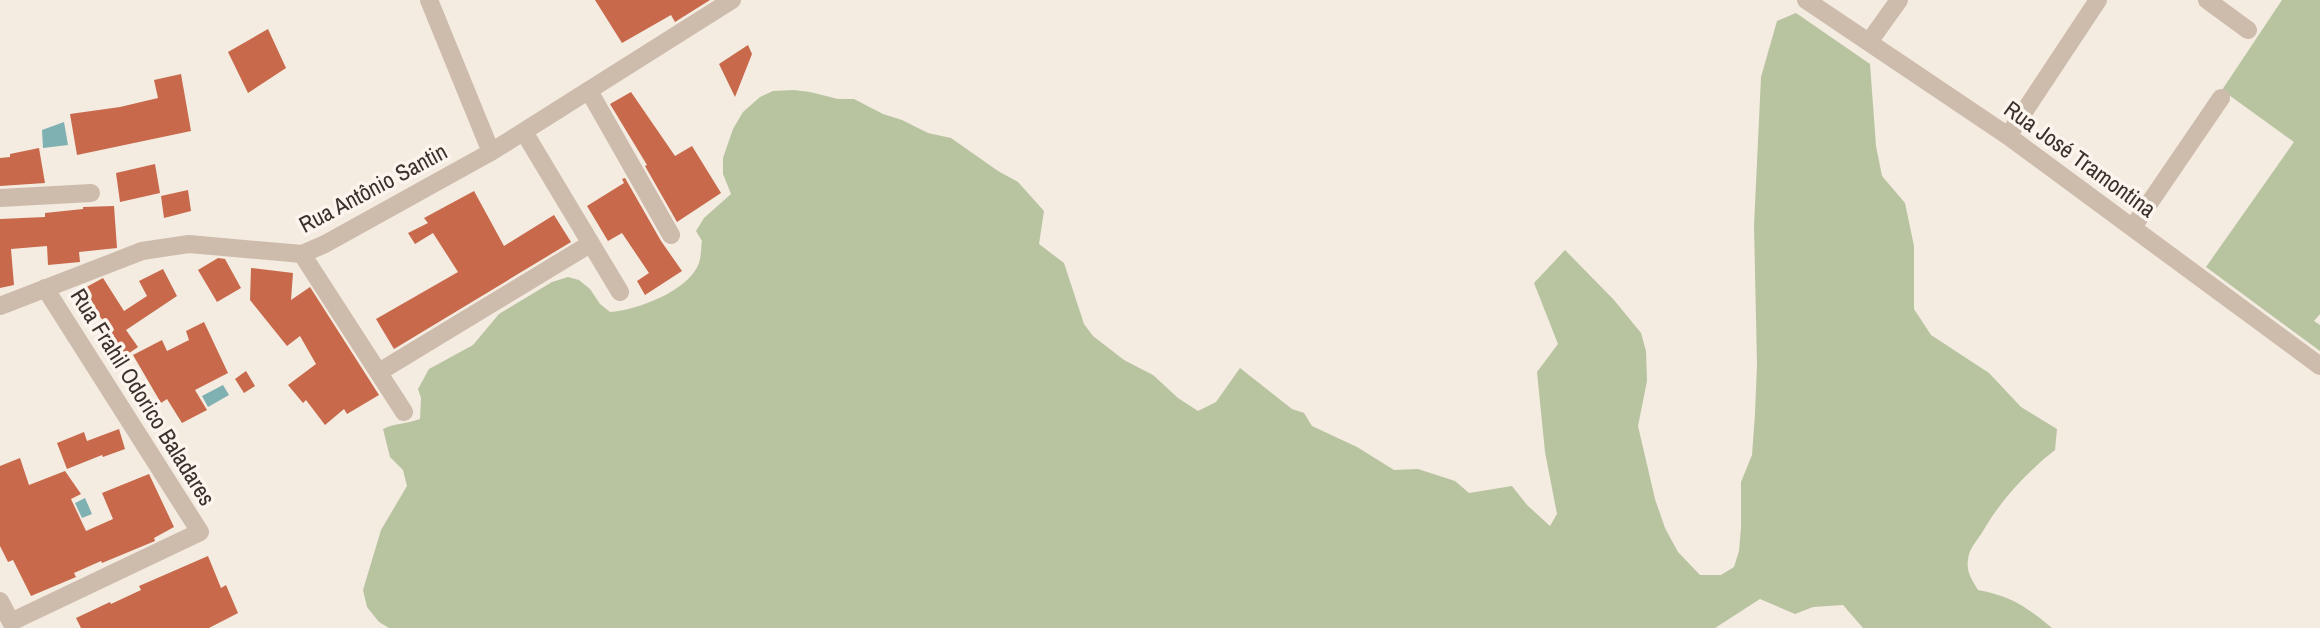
<svg xmlns="http://www.w3.org/2000/svg" width="2320" height="628" font-family="'Archivo Narrow',sans-serif">
<style>
.green{fill:#b8c4a0}
.water{fill:#7fb0b2}
.building{fill:#c8694b}
.lines{fill:none;stroke-linecap:round;stroke-linejoin:round}
.minor{stroke:#cdbbac;stroke-width:18}
.labels{text-anchor:middle;stroke-width:7;stroke-linejoin:round;paint-order:stroke}
.street-label{font-size:23px;fill:#3b302b;stroke:#fbf5ee}
</style>
<rect width="100%" height="100%" fill="#f4ebe1"/>
<path class="green" d="M2282,0H2320V314L2314,321L2320,325V351L2206,267L2294,142L2222,90Z
M1796,13L1870,64L1876,146L1882,176L1905,203L1914,246V309L1931,335L1989,373L2021,407L2057,429L2055,450C2027,472 2001,500 1983,531C1977,541 1969,548 1968,560C1966,572 1972,580 1978,590C2011,596 2027,607 2052,628H1863L1843,605L1813,607L1795,614L1760,599L1715,628H389L379,622L367,607L363,590L381,530L407,486L403,470L390,457L383,429C395,423 407,424 420,419L421,398L418,389L429,369L473,345L499,314L552,282L568,277L579,280L590,289L600,304L610,312C637,310 689,291 699,263C701,257 701,248 702,241L696,231L704,218L731,194L723,174V158L733,129L743,112L760,97L773,91L794,90L810,92L838,99H854L883,114L902,120L928,133L951,138L998,171L1018,182L1044,211L1039,244L1064,263L1084,324L1093,336L1124,360L1153,375L1178,398L1198,411L1216,402L1240,368L1292,409L1304,413L1312,426L1357,447L1394,470L1418,469L1455,481L1469,493L1512,486L1527,505L1550,526L1557,514L1545,452L1537,372L1558,344L1534,283L1565,250L1614,300L1641,333L1646,351L1647,381L1638,426L1655,499L1665,528L1678,552L1700,575H1721L1734,567L1739,551L1741,528V482L1752,455L1755,414L1757,364L1754,226L1761,77L1777,21Z"/>
<path class="water" d="M64,122L68,145L43,148L42,130Z
M223,385L229,395L208,407L202,396Z
M85,498L92,514L82,518L75,503Z"/>
<path class="building" d="M595,0H710L675,22L671,15L622,43Z
M268,29L286,68L248,93L228,52Z
M748,45L752,54L735,97L719,64Z
M181,74L191,131L77,155L70,114L120,107L158,98L154,80Z
M631,92L675,156L692,146L721,193L677,222L645,166L647,165L610,104Z
M39,148L45,183L0,186V158L10,157V154Z
M155,164L160,193L120,202L116,173Z
M625,178L661,241L682,271L645,295L637,281L649,273L622,233L608,241L587,206L624,183L622,179Z
M188,190L191,211L164,218L161,196Z
M474,191L504,246L554,215L571,242L394,349L376,319L458,272L433,233L415,244L408,233L428,223L424,218Z
M114,206L117,248L79,252L80,262L48,265L47,246L11,249L14,285L0,288V219L45,217V213L83,209V207Z
M218,258L225,259L241,288L217,302L198,270Z
M251,268L293,273L291,300L310,287L379,395L347,414L344,409L325,425L306,400L303,403L288,385L316,364L300,336L287,346L250,300Z
M163,269L177,296L126,330L138,347L119,360L109,344L116,339L81,290L103,278L124,311L147,296L139,281Z
M204,322L228,373L195,390L207,410L182,423L167,399L161,403L133,355L162,340L167,351L189,340L186,331Z
M246,371L255,386L244,393L235,379Z
M119,429L125,449L103,457L102,455L67,469L57,443L84,432L87,441Z
M20,458L29,485L65,471L81,494L71,499L86,531L113,519L102,493L149,474L174,527L154,538L155,541L102,563L101,561L74,573L76,577L31,596L13,560L8,562L0,546V466Z
M208,556L221,588L226,585L238,613L209,628H81L76,618L110,602L111,604L141,590L139,586Z"/>
<g class="lines">
<path class="minor" d="M429,0L491,152
M1806,0L2008,136L2320,366
M2207,0L2248,30
M1869,42L1899,0
M589,91L671,235
M524,132L620,292
M2008,136L2098,0
M0,198L91,193
M2133,227L2221,98
M302,254L404,412
M0,306L142,251L189,244L302,254L325,244L491,152L732,0
M379,372L590,244
M0,601L11,622L200,532L45,288"/>
</g>
<g class="labels">
<g class="street-label">
<text transform="translate(2080 159) rotate(36)" y="8">Rua José Tramontina</text>
<text transform="translate(373 188) rotate(-28)" y="8">Rua Antônio Santin</text>
<text transform="translate(143 397) rotate(58)" y="8">Rua Frahil Odorico Baladares</text>
</g>
</g>
</svg>
